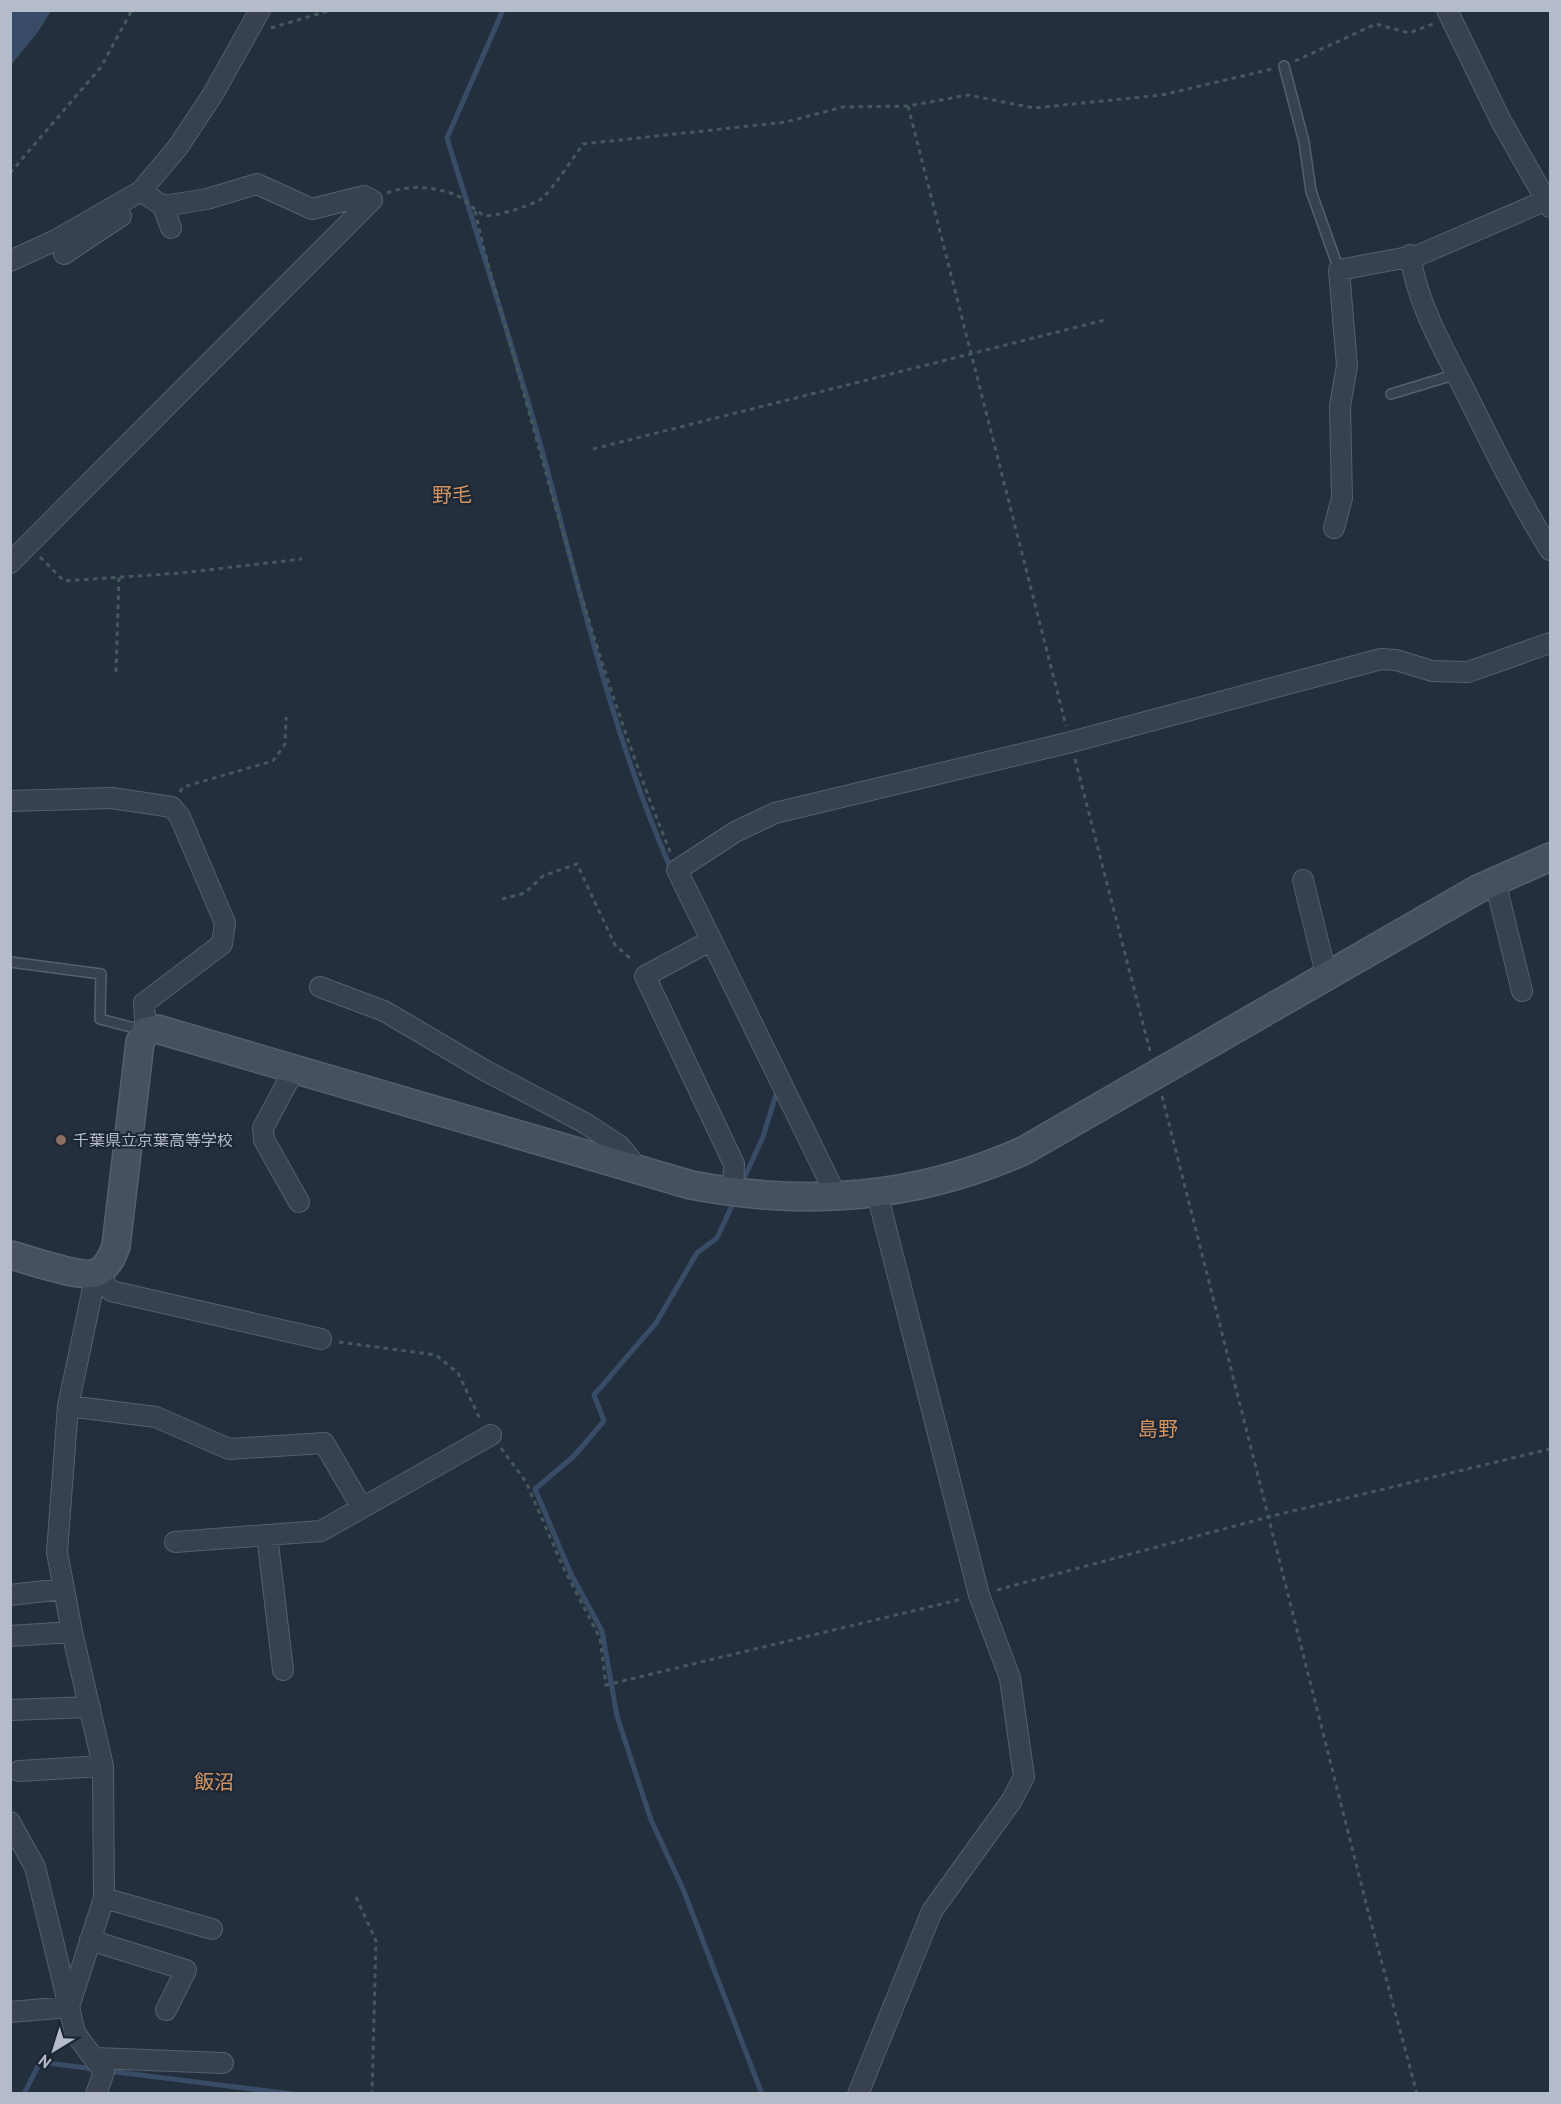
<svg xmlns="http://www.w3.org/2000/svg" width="1561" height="2104" font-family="'PT Sans','Noto Sans JP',sans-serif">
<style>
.water{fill:#394c67}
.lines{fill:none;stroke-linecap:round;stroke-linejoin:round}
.stream{stroke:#394c67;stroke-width:5}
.lane-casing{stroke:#565f6c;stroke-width:12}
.street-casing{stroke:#565f6c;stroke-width:22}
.secondary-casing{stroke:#565f6c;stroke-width:30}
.path{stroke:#44595c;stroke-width:3;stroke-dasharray:4.5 4.5;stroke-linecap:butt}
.lane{stroke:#38414e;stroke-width:9}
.street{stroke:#38414e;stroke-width:20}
.secondary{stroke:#465061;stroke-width:27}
.education-dot{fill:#8d6e63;stroke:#1d2633;stroke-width:2}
.labels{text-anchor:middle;stroke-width:4.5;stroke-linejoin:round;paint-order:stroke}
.poi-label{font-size:16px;fill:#b4bcc9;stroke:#1d2633;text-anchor:start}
.quarter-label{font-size:20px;fill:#d59563;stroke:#1d2633}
</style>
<rect width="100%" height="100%" fill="#242f3e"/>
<path class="water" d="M11,10L51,11L38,32L11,65Z"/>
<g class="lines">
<path class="stream" d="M503,10L447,138C479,242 513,346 542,450C580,591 612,735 671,869
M741,1185L763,1137L777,1091
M735,1199L717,1238L697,1253L656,1323L594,1395L604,1421L574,1456L535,1489L571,1574L602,1631L617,1716L651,1820L683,1889L762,2094
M109,2071L292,2094
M24,2094L40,2062L94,2069"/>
<defs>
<path id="lane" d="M1284,66L1304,142L1311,191L1339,270
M1391,394L1457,374
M10,962L101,974L100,1019L142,1030"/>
<path id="street" d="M1447,10L1501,121L1550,207
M163,206L171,228
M64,254L121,216
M1410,255C1417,302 1442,346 1463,387C1491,443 1517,497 1550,550
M10,261L56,240L141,191L178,147L213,94L260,10
M1334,528L1342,498L1340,406L1347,366L1339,270L1419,255L1547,200
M10,563L372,200L364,196L312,209L257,184L207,199L163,206L141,191
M10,801L112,798L172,807L180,817L225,923L222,944L144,1003L146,1031
M1303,880L1327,978
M1495,881L1522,991
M710,941L645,976L734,1164L733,1193
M320,987L384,1011L486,1071L583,1122L620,1146L640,1171
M294,1070L263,1128L264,1140L299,1202
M837,1197L677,870L735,832L775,813L1071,742L1381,659L1396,660L1432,671L1468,672L1550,643
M96,1274L68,1406L57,1552L72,1632L103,1766L104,1898L69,2007L75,2033L104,2072L96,2094
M96,1274L111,1291L321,1339
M68,1406L156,1417L229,1449L324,1443L362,1508
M267,1535L283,1670
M175,1542L321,1531L491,1435
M10,1595L63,1589
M10,1636L72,1632
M10,1710L90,1707
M19,1771L103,1766
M10,1822L35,1867L69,2007L10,2012
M104,1898L212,1929
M90,1940L186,1970L166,2010
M96,2058L223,2063
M858,2094L932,1911L1012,1800L1024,1777L1010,1678L979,1595L877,1193"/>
<path id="secondary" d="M10,1255C28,1259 84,1280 98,1272C108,1266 112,1257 116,1246L140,1042L146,1031L157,1029L691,1185C807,1207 915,1199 1023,1151L1478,889L1550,857"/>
</defs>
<use href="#lane" class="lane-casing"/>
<use href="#street" class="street-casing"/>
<use href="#secondary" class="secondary-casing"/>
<path class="path" d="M271,28L331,10
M1295,61L1376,24L1409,33L1433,24
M908,106L1066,726
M10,173L101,67L132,10
M387,193C408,184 438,187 458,196C468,201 474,211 484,215C494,218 532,205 541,199C553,189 573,158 583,144L786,122L843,107L908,106L968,95L1034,108L1162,95L1272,69
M475,211L485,253C542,455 592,660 671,854
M593,449L1105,320
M40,557L64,581L181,573L302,559
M116,672L119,577
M1075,759L1150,1051
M180,792L183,787L273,761L285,744L286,717
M502,899L525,893L543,876L577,864L615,945L633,961
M1162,1096L1367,1907L1417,2094
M339,1342L436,1355L458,1373L481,1421
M501,1448L526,1482L564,1569L600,1638L606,1685L962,1599
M997,1590L1268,1517L1550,1449
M356,1897L376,1941L372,2094"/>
<use href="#lane" class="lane"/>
<use href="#street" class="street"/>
<use href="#secondary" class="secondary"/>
</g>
<circle class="education-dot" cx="61" cy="1140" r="6"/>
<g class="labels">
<g class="poi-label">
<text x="73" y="1146">千葉県立京葉高等学校</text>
</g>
<g class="quarter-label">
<text x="452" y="502">野毛</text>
<text x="1158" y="1436">島野</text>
<text x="214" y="1789">飯沼</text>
</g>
</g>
<rect width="1561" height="2104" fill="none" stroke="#b4bcc9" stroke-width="24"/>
<g transform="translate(54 2050) rotate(218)" stroke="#1d2633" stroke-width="4.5" paint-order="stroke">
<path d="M0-4.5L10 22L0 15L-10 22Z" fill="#b4bcc9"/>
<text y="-9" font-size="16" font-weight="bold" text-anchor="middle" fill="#b4bcc9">N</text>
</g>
</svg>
